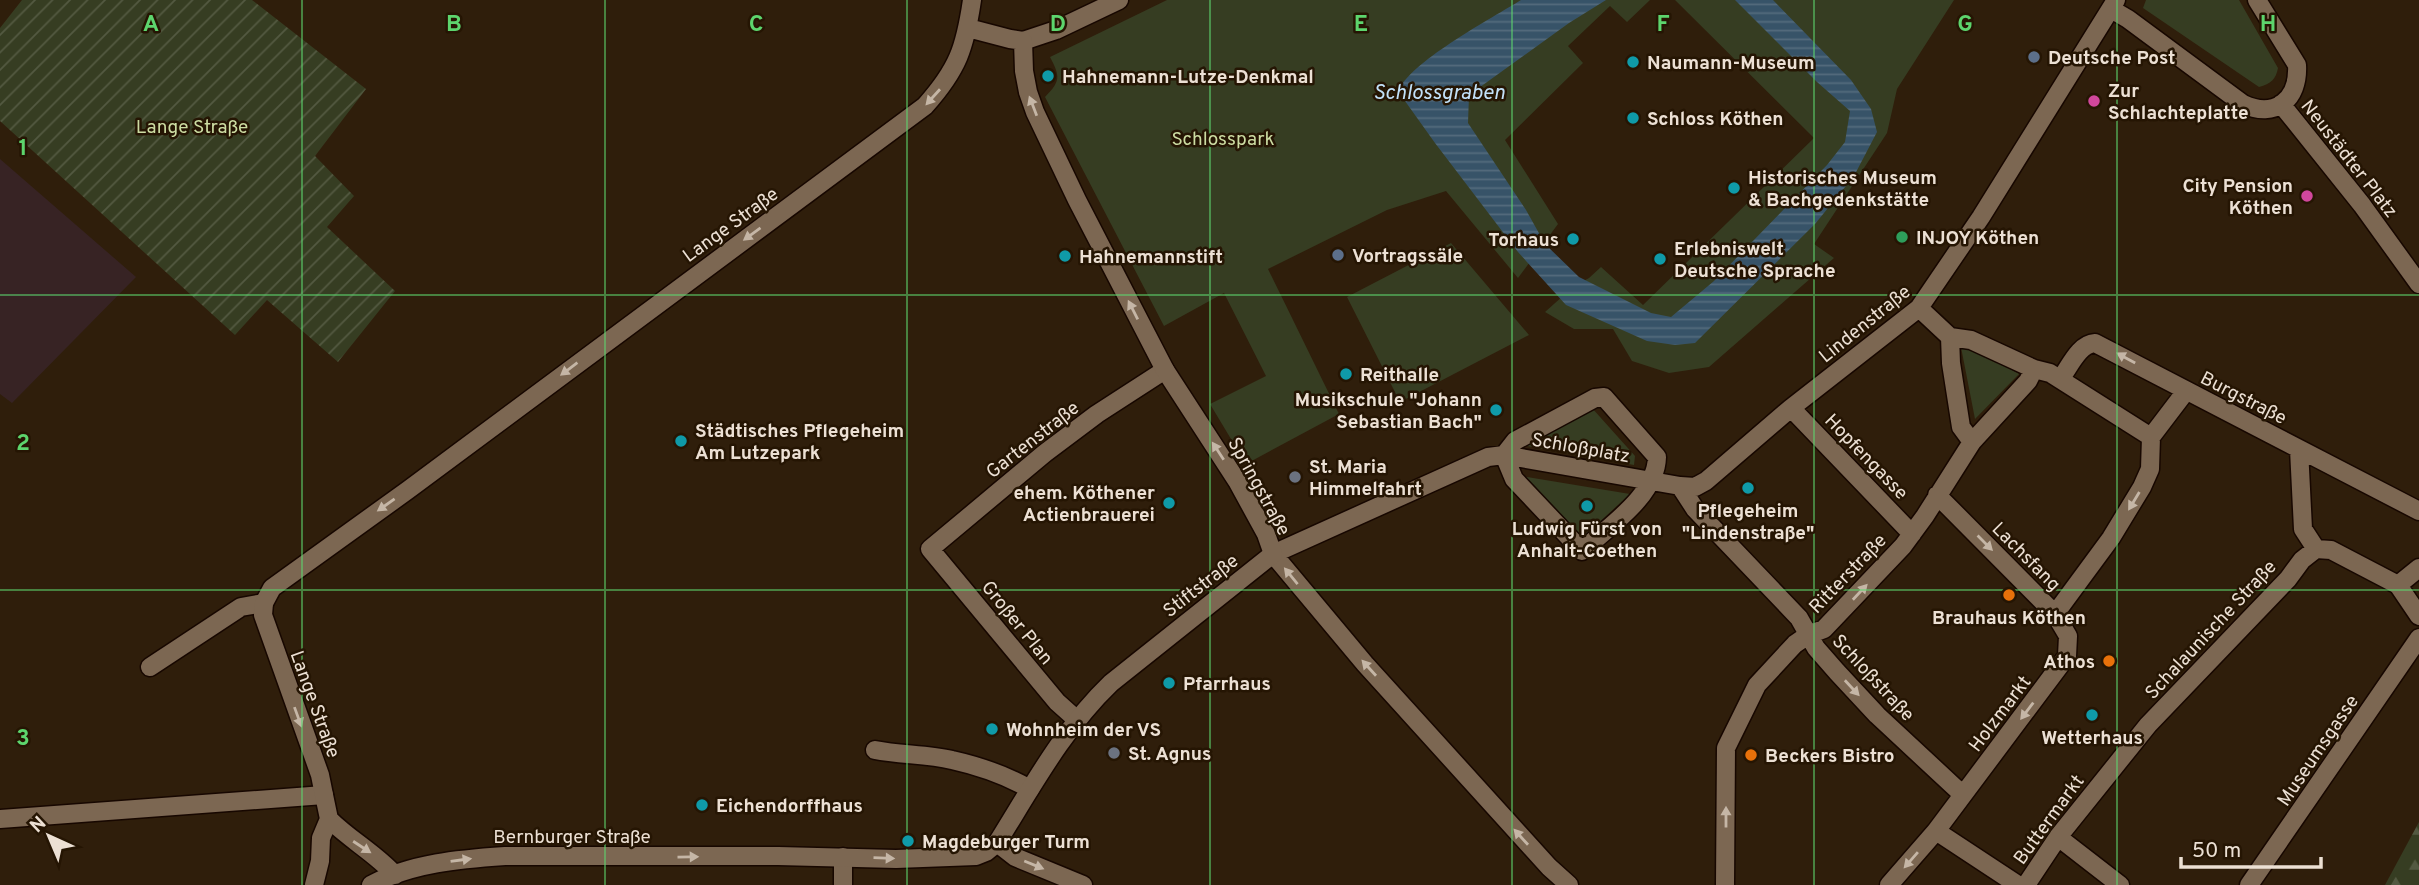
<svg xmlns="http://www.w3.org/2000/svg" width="2419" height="885" font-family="Overpass,sans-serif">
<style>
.commercial{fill:#372324}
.green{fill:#363d22}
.forest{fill:url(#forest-firs)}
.garden{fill:url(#garden-furrows)}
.water{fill:url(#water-rules)}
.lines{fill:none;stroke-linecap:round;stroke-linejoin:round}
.street-casing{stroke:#170700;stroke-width:21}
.secondary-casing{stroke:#170700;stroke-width:21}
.street{stroke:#7c6752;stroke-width:18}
.secondary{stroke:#7c6752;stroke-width:18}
.oneway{fill:#c5b6a6}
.grid{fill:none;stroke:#5dd56d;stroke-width:2;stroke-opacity:0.55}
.service-dot{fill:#5c6f8a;stroke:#251503;stroke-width:2.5}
.culture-dot{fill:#0f9aa8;stroke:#251503;stroke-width:2.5}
.hotel-dot{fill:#d1479c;stroke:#251503;stroke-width:2.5}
.leisure-dot{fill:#2e9e5b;stroke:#251503;stroke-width:2.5}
.worship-dot{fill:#6b7280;stroke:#251503;stroke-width:2.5}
.food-dot{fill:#e8710a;stroke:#251503;stroke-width:2.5}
.labels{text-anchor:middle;stroke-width:5;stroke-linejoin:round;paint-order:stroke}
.poi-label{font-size:19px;font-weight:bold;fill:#ece0d4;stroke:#251503;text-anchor:start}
.park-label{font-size:19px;fill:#ccdca2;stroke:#251503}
.street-label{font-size:19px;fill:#ece0d4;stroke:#251503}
.water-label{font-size:21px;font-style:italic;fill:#c2e1f9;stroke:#251503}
.grid-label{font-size:23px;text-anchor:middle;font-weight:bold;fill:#5dd56d;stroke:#251503;stroke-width:5;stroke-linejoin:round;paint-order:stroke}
</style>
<defs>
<pattern id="forest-firs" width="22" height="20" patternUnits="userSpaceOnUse" patternTransform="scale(1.75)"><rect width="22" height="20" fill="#363d22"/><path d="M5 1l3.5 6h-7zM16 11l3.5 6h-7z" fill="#535941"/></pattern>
<pattern id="garden-furrows" width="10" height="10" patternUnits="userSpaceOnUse" patternTransform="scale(1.75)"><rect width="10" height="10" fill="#363d22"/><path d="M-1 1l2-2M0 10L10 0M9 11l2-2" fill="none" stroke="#535941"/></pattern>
<pattern id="water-rules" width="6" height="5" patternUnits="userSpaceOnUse" patternTransform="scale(1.75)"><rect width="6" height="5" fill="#375368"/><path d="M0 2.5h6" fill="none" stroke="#546b7d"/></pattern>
</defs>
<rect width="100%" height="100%" fill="#2f1e0b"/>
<path class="commercial" d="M0,159L136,277L12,403L0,394Z"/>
<path class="green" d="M1167,0H1650L1627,22L1610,6L1568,46L1583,63L1505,140L1558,224L1518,278L1446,191L1387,210L1268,269L1339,414L1246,464L1210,404L1266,376L1224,293L1164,326L1045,97C1061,81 1060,76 1050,57Z
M1675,0H1954L1897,89L1887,133L1814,244L1834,258L1709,367L1669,373L1632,361L1613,329H1574L1545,312L1573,287L1589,278L1601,267L1643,305L1814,138Z
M2146,0H2239L2278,68C2276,79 2271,84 2259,87L2143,8Z
M1451,243L1529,335L1400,402L1347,297Z
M1960,342L2019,374L1975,419Z
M1592,408L1635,456L1634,465L1527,446Z
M1521,476L1630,494L1581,539Z"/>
<path class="forest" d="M2419,822V885H2385Z"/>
<path class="garden" d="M22,0H252L366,89L315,156L354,196L327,227L395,291L338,362L267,300L235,335L0,121V28Z"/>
<path class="water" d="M1521,0H1606L1569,23L1469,95L1468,123L1526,210L1545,244L1579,277L1651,313L1671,317L1714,281L1827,165L1845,142L1850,111L1817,82L1735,0H1773L1851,80L1871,109L1877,132L1854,176L1815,224L1695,343L1675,345L1647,341L1566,305L1518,252L1435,143L1405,101L1400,88C1414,60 1492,18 1521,0Z"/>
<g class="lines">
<defs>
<path id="street" d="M2111,9L2128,19L2243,104C2275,119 2299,100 2297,65L2257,0
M1023,41L1056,30L1119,0
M2281,104L2362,205L2419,284
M1919,308L1950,337L1971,340L2034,369L2050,373L2151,437
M1950,337L1951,363L1961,427L1972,442
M2061,378C2070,366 2079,344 2095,343L2419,511
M1604,397L1657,457C1656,496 1609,526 1582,551L1514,479L1504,455L1515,441L1595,398Z
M1791,408L1912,534
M2299,449L2303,529L2316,549
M1680,486L1695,509L1799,618L1816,648L1837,672L1877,715L1963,795
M2398,585L2419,568
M2055,614L2111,538L2142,487L2150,469L2151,437L2186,391
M150,667L241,607L264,603
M1076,719L1057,702L930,549L1045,453L1097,414L1165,370
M875,750C900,755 928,754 952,760C979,766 1007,776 1030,789
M0,819L324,795
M1936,831L2018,885
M2058,837L2120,885
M997,843L1015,857L1083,885
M843,857V885
M1569,885L1549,867L1365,664L1273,554L1488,457L1504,455L1680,486L1695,487L1706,481L1791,408L1919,308L1981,217L2116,0
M1725,885L1726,748L1757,685L1795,644L1808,635L1824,629L1903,546L1925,516L1972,442L2028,381L2034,369
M1889,885L1936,831L2067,656L2068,636L2055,614L1937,495
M2026,885L2058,837L2148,725L2288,579L2302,560L2316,549L2331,550L2398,585L2419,616
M2249,885L2419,638"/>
<path id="secondary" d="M329,819C350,840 375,853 395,875
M314,885L320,861L321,838L329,819L324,795L320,775L263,615L264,603L272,588L408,490L925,106C958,69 965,48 972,0
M371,885C411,863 461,859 505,856H778L896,859L976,856L986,852L997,843C1032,787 1063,729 1111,683L1273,554L1266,534L1237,481L1165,370L1077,200L1035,112L1028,92L1024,71L1023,41L1010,39L968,28"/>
</defs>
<use href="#street" class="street-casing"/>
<use href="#secondary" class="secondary-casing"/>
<use href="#street" class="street"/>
<use href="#secondary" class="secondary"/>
</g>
<defs><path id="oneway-solid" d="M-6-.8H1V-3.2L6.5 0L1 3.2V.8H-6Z" transform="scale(1.75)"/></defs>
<g class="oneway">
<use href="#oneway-solid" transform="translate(933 97) rotate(132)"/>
<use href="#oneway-solid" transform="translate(1033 106) rotate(-111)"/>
<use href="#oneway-solid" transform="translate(752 234) rotate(144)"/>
<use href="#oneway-solid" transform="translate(1133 310) rotate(-117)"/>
<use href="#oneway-solid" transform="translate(2126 358) rotate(-151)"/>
<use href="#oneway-solid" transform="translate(569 369) rotate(143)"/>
<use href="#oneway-solid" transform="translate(1218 451) rotate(-123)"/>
<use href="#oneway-solid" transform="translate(2134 501) rotate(121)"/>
<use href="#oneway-solid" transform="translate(386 505) rotate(145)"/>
<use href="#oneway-solid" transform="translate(1985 543) rotate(45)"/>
<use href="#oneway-solid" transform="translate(1291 576) rotate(-129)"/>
<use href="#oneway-solid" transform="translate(1860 592) rotate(-47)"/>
<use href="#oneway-solid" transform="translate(1369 668) rotate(-132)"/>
<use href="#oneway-solid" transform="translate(1852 688) rotate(47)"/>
<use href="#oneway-solid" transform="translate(2027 711) rotate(127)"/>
<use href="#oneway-solid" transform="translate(298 717) rotate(70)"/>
<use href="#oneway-solid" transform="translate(1726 817) rotate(-90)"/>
<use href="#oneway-solid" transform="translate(1521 837) rotate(-132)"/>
<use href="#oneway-solid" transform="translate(362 847) rotate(33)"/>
<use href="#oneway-solid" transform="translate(688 857) rotate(-1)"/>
<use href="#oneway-solid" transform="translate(884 858) rotate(2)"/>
<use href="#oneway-solid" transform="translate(461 860) rotate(-8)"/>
<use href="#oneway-solid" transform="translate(1911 860) rotate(131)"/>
<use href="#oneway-solid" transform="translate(1034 865) rotate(22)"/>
</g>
<path class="grid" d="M302,0V885M605,0V885M907,0V885M1210,0V885M1512,0V885M1814,0V885M2117,0V885M0,295H2419M0,590H2419"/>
<g class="service-dot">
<circle cx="2034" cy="57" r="7"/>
<circle cx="1338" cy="255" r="7"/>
</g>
<g class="culture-dot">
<circle cx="1633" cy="62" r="7"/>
<circle cx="1048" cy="76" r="7"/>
<circle cx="1633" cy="118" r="7"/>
<circle cx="1734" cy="188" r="7"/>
<circle cx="1573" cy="239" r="7"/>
<circle cx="1065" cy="256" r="7"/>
<circle cx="1660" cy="259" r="7"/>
<circle cx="1346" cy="374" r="7"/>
<circle cx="1496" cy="410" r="7"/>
<circle cx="681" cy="441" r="7"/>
<circle cx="1748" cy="488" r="7"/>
<circle cx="1169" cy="503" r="7"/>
<circle cx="1587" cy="506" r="7"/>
<circle cx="1169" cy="683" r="7"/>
<circle cx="2092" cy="715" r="7"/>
<circle cx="992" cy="729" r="7"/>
<circle cx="702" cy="805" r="7"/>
<circle cx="908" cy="841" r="7"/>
</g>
<g class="hotel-dot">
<circle cx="2094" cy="101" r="7"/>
<circle cx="2307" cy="196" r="7"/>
</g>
<circle class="leisure-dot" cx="1902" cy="237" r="7"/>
<g class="worship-dot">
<circle cx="1295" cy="477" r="7"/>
<circle cx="1114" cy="753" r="7"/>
</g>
<g class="food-dot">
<circle cx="2009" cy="595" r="7"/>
<circle cx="2109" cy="661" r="7"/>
<circle cx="1751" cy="755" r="7"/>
</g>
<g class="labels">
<g class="poi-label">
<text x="2048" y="64">Deutsche Post</text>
<text x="1647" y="69">Naumann-Museum</text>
<text x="1062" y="83">Hahnemann-Lutze-Denkmal</text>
<text x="2108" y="97">Zur<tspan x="2108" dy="22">Schlachteplatte</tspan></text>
<text x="1647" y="125">Schloss Köthen</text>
<text x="1748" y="184">Historisches Museum<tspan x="1748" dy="22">&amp; Bachgedenkstätte</tspan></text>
<text x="2293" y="192" text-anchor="end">City Pension<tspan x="2293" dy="22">Köthen</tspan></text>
<text x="1916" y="244">INJOY Köthen</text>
<text x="1559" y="246" text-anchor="end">Torhaus</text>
<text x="1674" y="255">Erlebniswelt<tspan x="1674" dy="22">Deutsche Sprache</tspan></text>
<text x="1352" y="262">Vortragssäle</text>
<text x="1079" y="263">Hahnemannstift</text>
<text x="1360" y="381">Reithalle</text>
<text x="1482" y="406" text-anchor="end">Musikschule "Johann<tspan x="1482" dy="22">Sebastian Bach"</tspan></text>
<text x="695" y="437">Städtisches Pflegeheim<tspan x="695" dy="22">Am Lutzepark</tspan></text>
<text x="1309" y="473">St. Maria<tspan x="1309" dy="22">Himmelfahrt</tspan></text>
<text x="1155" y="499" text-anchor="end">ehem. Köthener<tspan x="1155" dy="22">Actienbrauerei</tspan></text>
<text x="1748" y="517" text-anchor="middle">Pflegeheim<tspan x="1748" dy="22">"Lindenstraße"</tspan></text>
<text x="1587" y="535" text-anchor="middle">Ludwig Fürst von<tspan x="1587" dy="22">Anhalt-Coethen</tspan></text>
<text x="2009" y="624" text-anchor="middle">Brauhaus Köthen</text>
<text x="2095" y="668" text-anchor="end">Athos</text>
<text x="1183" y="690">Pfarrhaus</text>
<text x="1006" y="736">Wohnheim der VS</text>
<text x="2092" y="744" text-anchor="middle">Wetterhaus</text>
<text x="1128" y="760">St. Agnus</text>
<text x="1765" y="762">Beckers Bistro</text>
<text x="716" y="812">Eichendorffhaus</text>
<text x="922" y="848">Magdeburger Turm</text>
</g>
<g class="park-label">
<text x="192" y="133">Lange Straße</text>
<text x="1223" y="145">Schlosspark</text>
</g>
<g class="street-label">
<text transform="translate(2350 158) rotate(52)" y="7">Neustädter Platz</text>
<text transform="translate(730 224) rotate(-36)" y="7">Lange Straße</text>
<text transform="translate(1864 323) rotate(-39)" y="7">Lindenstraße</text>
<text transform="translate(2244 397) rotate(27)" y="7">Burgstraße</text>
<text transform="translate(1032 439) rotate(-38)" y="7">Gartenstraße</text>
<text transform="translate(1581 447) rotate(10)" y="7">Schloßplatz</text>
<text transform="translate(1867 456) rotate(46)" y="7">Hopfengasse</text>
<text transform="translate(1260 486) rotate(61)" y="7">Springstraße</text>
<text transform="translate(2027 556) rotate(45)" y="7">Lachsfang</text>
<text transform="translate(1847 573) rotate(-46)" y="7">Ritterstraße</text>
<text transform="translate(1200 585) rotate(-38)" y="7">Stiftstraße</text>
<text transform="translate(1018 622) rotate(51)" y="7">Großer Plan</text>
<text transform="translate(2210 629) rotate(-47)" y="7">Schalaunische Straße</text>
<text transform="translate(1874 677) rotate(47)" y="7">Schloßstraße</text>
<text transform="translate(316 704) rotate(70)" y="7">Lange Straße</text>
<text transform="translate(1999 713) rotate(-53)" y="7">Holzmarkt</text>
<text transform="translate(2317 750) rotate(-56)" y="7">Museumsgasse</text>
<text transform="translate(2048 819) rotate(-54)" y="7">Buttermarkt</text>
<text x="572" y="843">Bernburger Straße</text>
</g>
<g class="water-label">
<text x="1439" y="99">Schlossgraben</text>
</g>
</g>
<g class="grid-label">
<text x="151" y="31">A</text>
<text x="454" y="31">B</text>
<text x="756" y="31">C</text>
<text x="1058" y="31">D</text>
<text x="1361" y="31">E</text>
<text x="1663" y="31">F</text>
<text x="1965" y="31">G</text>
<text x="2268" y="31">H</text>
<text x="23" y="155">1</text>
<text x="23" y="450">2</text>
<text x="23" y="745">3</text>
</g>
<g transform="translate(49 836) rotate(316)" stroke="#251503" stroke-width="5" paint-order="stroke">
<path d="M0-5L12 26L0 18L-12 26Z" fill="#ece0d4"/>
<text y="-10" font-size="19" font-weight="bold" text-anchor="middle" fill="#ece0d4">N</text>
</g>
<path d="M2181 857v10h140v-10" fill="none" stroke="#ece0d4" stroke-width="3.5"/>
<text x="2192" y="857" font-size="21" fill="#ece0d4" stroke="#251503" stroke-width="5" paint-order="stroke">50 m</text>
</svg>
